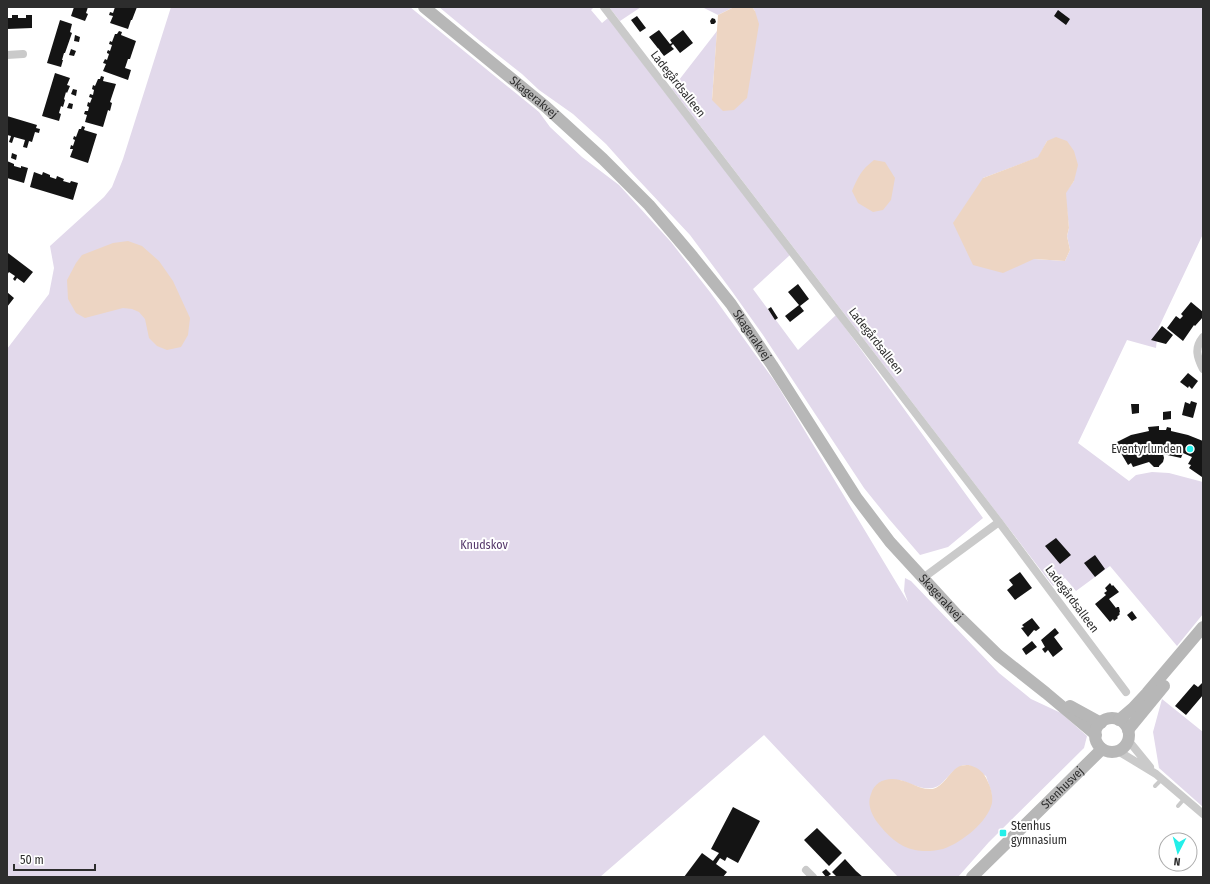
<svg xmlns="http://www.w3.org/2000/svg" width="1210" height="884" font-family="'Fira Sans Condensed',sans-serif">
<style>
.green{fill:#e2d9eb;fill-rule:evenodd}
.water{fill:#edd5c3}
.building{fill:#141414}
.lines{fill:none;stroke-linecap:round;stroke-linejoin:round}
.lane{stroke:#cacaca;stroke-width:4}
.street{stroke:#cacaca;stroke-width:8}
.secondary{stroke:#b7b7b7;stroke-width:12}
.poi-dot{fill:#23efe9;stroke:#fff;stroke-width:1.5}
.labels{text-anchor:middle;stroke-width:4;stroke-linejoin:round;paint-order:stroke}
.street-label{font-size:12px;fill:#2d2d2d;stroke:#fff}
.poi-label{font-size:12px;fill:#2d2d2d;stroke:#fff;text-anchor:end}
.park-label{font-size:12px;fill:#55386a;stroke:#fff}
</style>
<rect width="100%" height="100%" fill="#fff"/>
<path class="green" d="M171,7H410L539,112L550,127L582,157L619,185L671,242L710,292L776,383L908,602L904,591L905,578L911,581L999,673L1031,699L1061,713L1087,736L1084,748L989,842L958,877H898L764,735L600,877H7V349L49,294L54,268L50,246L104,197L112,187L123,159ZM969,765L986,776L991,791L992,801L899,843L900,780C907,782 916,787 924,788C944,791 945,774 960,767C962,765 966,765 969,765Z
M439,7H594L591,10L602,23L608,18L790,255L753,289L798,350L836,315L983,518L948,547L920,555L889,519L864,488L763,335L731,290L690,235L631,172L606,144L573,114L539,90L522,74L480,41Z
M609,7H641L620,21Z
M702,7H734L718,15Z
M752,7H1203V234L1158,329L1156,348L1127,340L1078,443L1129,481L1136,475L1152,472L1169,473L1203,482V614L1177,646L1110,566L1076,591L1065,578L1053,586L672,89L717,31L712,100L755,11ZM1047,141L1074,181L1065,193L1069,228L1067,236L1070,250L1065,261L1034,259L983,178L1039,157Z
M1162,699L1203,732V807L1159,768L1153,732Z"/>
<path class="water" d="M734,7H752L755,11L759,24L747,98L734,110L723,111L712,100L718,15Z
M1056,137L1067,141L1074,151L1078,165L1074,181L1066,193L1069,228L1067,236L1070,250L1065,261L1034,259L1003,273L973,265L953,223L983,178L1038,157L1047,141Z
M874,160L885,162L895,178L891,200L883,210L873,212L858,203L852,191C858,177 861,170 874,160Z
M128,241L142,246L159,261L173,281L190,318L188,335L181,347L167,350L157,346L149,338L145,319L139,312L132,309L123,308L85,318L76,313L68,299L67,280L76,263L82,255L113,243Z
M969,765C979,768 984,772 988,782C991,788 993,796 992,803C988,822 961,843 943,849C935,851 924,852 915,850C899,847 887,835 877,822C871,813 867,804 871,794C875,781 887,777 900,780C911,782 920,790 932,789C944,787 949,771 960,766C963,765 966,765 969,765Z"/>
<path class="building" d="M74,7H88L86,13L88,14L85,21L71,16Z
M115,7H137L132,20H131L128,29L110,23L113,16L109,15L110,12L113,13Z
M1058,10L1070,19L1066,25L1054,16Z
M12,15H18V18H26V15H32V28L7,29V18H12Z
M637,16L646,28L640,32L631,20Z
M712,18L715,19L716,22L714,24H711L710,21Z
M60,20L72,24L70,32L72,33L65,53H64L62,60H63L61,67L47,63Z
M659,30L670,44L672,43L670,40L683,30L693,43L680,53L673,44L671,46L674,49L664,56L649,37Z
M119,31L122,32L121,35L136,41L130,59H128L125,68L131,70L128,80L103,71L106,64L103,63L105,59L107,60L109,54L107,53V52L108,50L110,51L112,45L109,44L110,41L112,42L115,34H117Z
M75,35L80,37L79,42L74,41Z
M71,49L76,51L74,56L69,55Z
M55,73L70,78L67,85L70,86L67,93L66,92L64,99L65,100L63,107L61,106L59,113L61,114L59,121L42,116Z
M101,76L104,77L103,81L116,84L110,102L112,103L110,111L108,110L103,127L85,122L87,115L84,114L85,111H88L89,107L87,106L88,102L90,103L92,98L89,97L90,94L93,95L94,90L92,89L93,85L95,86L98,79H100Z
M73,89L77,90L76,96L71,94Z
M69,103L73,104L72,109L67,108Z
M7,116L37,125L36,128L40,129L39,133L35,132L32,142L29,141L27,148L23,147L25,140L14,137L12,143L9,142L11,136L7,135Z
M82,126L85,127L84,130L97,134L88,163L70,157L73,149H70L71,145L73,146L75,140L73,139L74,136L76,137L79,129H81Z
M12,153L17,155L16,160L11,158Z
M7,161L14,164V166L21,168V166L28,168L24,183L7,178Z
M34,172L42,175L43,172L50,175V177L56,179L57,176L64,179L63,181L70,183L71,181L78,183L73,200L30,187Z
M8,253L33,272L24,283L17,278L15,281L13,279L15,276L9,272L7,275Z
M798,284L809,299L800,306L804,311L790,322L785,316L799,305L788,292Z
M7,292L14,298L7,307Z
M1191,302L1203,312V317L1195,326L1194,325L1183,341L1167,328L1176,316L1180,319L1183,316L1181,314Z
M771,307L778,318L775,320L768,309Z
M1162,326L1173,335L1166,344L1151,340Z
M1188,373L1198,381L1192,389L1189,386L1188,388L1180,382Z
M1191,401L1197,403L1193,418L1182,415L1185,402L1190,404Z
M1131,404H1139V413L1132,414Z
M1171,411V419L1163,420V412Z
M1159,426V430H1166L1167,427L1171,428V431L1188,435L1203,441V476L1202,477L1189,468L1191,465L1188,464L1192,457L1183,453L1181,458L1163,454L1164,458L1163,462L1159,466V467H1154L1149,462L1133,467L1131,463L1128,465L1115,443L1131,435L1149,431L1148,427Z
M1056,538L1071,555L1060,564L1045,546Z
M1095,555L1105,569L1095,577L1084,563Z
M1020,572L1032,588L1015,600L1007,590L1013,585L1009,580Z
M1110,583L1112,586L1113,585L1119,592L1109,599L1116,608L1117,607H1119L1120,612L1119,613L1120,614L1117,617L1118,618L1114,621L1113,619L1110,622L1095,604L1106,595L1104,593L1107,591L1105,588Z
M1080,608L1085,612L1080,614L1075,610Z
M1132,611L1137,618L1132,621L1127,615Z
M1032,618L1040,628L1036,631L1034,630L1028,637L1021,628L1024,627L1022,625Z
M1055,628L1059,633L1054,637L1063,649L1053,657L1048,650L1045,653L1042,649L1045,647L1041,640Z
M1032,641L1037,647L1026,655L1022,649Z
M1203,682V695L1186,715L1175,706L1194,684L1198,687Z
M733,807L760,821L738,863L727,857L725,861L720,858L716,864L727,872L723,877H684L702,853L713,861L719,853L711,849Z
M817,828L842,853L829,866L804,840Z
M845,859L856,871L863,877H837L832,872Z
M826,869L831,874L827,877H826L822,872Z"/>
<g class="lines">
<path class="lane" d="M1155,786L1162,779
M1178,806L1185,798"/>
<path class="street" d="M604,7L999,522L1126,692
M7,55L23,54
M1203,337C1194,348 1197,357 1203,369
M923,578L999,522
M1128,740L1150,767
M1118,751L1156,774L1203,814
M806,870L813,877"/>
<g class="secondary">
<path id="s1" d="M424,7L546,107L603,159L649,205L693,257L731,304L772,365L856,497L890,542L957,615L998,655L1046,693L1096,735"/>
<path d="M1070,706L1101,723"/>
<circle cx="1112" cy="735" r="17"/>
<path d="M1119,720L1133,708L1147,693L1203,627"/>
<path d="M1128,730L1164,686"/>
<path id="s2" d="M972,877L1102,749"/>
</g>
</g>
<g class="poi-dot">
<circle cx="1190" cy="449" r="4"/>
<rect x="999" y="829" width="8" height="8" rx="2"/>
</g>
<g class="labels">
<g class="street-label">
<text transform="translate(678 84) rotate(52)" y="4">Ladegårdsalleen</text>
<text dy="4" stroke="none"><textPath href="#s1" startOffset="142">Skagerakvej</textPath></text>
<text dy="4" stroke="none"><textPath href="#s1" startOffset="466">Skagerakvej</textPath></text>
<text transform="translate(876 341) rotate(52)" y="4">Ladegårdsalleen</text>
<text dy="4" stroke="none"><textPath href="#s1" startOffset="790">Skagerakvej</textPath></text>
<text transform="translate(1072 599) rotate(53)" y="4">Ladegårdsalleen</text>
<text dy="4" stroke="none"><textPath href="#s2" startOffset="127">Stenhusvej</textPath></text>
</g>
<g class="poi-label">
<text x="1182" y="453">Eventyrlunden</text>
<text x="1011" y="830" text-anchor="start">Stenhus<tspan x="1011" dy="14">gymnasium</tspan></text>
</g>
<g class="park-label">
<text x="484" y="549">Knudskov</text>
</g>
</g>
<rect width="1210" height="884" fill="none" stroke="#2d2d2d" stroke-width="16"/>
<g transform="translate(1178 852) rotate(186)"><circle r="19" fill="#ffffff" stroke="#ababab"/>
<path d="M0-3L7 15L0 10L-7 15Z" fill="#23efe9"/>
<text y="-6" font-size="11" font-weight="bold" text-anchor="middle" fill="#2d2d2d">N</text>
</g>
<path d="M14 864v6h81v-6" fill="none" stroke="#2d2d2d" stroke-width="2"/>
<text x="20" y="864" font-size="12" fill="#2d2d2d" stroke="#ffffff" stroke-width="3" paint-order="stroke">50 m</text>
</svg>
